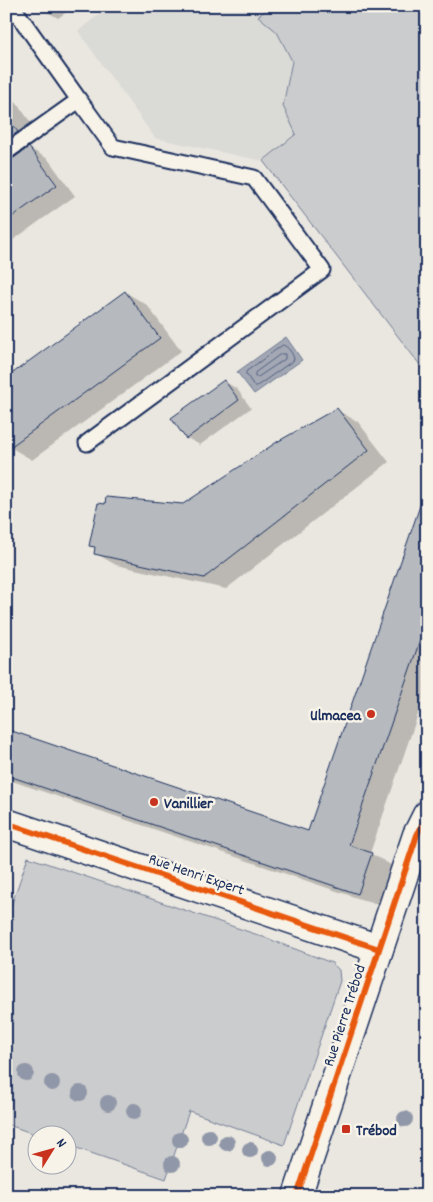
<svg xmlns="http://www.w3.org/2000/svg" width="433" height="1202" font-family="Dekko,sans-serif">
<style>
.built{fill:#dadad6}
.green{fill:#cbcccd;stroke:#737e96}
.water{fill:#a3a8b4;stroke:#6d7892}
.shadow{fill:#0003}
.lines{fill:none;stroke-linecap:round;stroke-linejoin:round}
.shore{stroke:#515f80;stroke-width:1}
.building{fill:#b6babf;stroke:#1b2f5e}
.service-casing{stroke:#1b2f5e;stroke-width:19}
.minor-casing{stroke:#1b2f5e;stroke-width:31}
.service{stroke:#f7f3e8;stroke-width:15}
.minor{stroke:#f7f3e8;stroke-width:28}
.cycleway-casing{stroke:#f7f3e8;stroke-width:9}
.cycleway{stroke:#e8590c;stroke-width:6}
.tree{fill:#9097a8}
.poi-dot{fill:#c8321e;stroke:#f7f3e8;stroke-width:2}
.labels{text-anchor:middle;stroke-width:5;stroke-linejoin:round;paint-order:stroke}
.poi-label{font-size:16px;font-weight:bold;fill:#1b2f5e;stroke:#f7f3e8;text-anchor:start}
.street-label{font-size:16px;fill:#1b2f5e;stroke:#f7f3e8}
</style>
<rect width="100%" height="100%" fill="#eae7e0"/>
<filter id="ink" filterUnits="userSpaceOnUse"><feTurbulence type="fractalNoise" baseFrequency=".02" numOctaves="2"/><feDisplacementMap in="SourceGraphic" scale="10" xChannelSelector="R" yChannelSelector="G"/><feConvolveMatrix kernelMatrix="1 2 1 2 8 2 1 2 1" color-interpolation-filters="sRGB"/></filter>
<g filter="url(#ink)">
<path class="built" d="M110,6H427V374L263,161L155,138L78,31Z"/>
<path class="green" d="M272,6H427V374L263,161L296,134L283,106L292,61L277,32L258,16Z
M28,857L258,935L332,963L339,970L340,981L284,1145L189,1111L166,1179L68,1145V1134L37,1135L6,1124V921Z"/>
<path class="water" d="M286,337L302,360L254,394L237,372Z"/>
<path class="shadow" d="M36,6H75L58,18Z
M6,50L13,59L6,64Z
M6,96L16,102L37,131L31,135L36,143L29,148L48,159L75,196L6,245Z
M125,292L147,305L181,351L32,460L10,447L6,442Z
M224,381L237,389L251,408L200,445L187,438Z
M337,410L358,422L389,462L226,589L116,565L95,553L96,548L91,545L184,505Z
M427,534V688L370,853L391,865L378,905L6,779V730L308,832Z
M81,1192L91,1196H80Z"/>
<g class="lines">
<path class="shore" d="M283,345C288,346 294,355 294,360L257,386H254L246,374V372Z
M281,354H285V359L258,377H255V373Z"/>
</g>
<path class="building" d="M6,116L18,132L6,140Z
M29,147L57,185L6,221V161L11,160Z
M125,291L160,338L6,450V378Z
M224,380L239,400L186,439L171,418Z
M337,408L369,450L204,578L94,554L95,547L89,546L98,503L105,504L106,497L183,504L277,442Z
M423,497H427V620L349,845L372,853L358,894L6,775V729L308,831Z"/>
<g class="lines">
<defs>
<path id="service" d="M79,100L113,147L254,178L322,270L87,443
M6,152L79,100L12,6"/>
<path id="minor" d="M6,823L379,949
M297,1196L417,835L427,815"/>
</defs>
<use href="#service" class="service-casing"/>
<use href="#minor" class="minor-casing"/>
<use href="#service" class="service"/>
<use href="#minor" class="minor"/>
<defs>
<path id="cycleway" d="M6,823L379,949
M297,1196L417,835L427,815"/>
</defs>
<use href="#cycleway" class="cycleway-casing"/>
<use href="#cycleway" class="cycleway"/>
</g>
<g class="tree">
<circle cx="26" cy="1073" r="8"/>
<circle cx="52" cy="1083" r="8"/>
<circle cx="80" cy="1093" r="8"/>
<circle cx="108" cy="1103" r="8"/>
<circle cx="134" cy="1111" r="8"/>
<circle cx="405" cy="1119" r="8"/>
<circle cx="209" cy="1137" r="8"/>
<circle cx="180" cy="1140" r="8"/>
<circle cx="227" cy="1143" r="8"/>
<circle cx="250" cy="1150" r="8"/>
<circle cx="270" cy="1158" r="8"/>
<circle cx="172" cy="1164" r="8"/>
</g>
</g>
<g class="poi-dot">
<circle cx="371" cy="714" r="5"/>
<circle cx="154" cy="802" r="5"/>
<rect x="341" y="1124" width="10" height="10" rx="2.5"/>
</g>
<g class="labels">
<g class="poi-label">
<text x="361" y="720" text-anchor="end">Ulmacea</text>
<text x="164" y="808">Vanillier</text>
<text x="356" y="1135">Trébod</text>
</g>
<g class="street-label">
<text transform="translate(197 873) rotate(19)" y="6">Rue Henri Expert</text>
<text transform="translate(343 1015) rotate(-72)" y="6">Rue Pierre Trébod</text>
</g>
</g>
<rect width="433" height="1202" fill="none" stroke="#f7f3e8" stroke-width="25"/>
<rect x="12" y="12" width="408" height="1177" fill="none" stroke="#1b2f5e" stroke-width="2" filter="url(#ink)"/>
<g transform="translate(52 1150) rotate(53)"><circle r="24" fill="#f7f3e8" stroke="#9fa5b1"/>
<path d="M0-4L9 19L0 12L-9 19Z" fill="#c8321e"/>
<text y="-8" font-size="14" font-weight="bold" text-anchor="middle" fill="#1b2f5e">N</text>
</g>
</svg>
